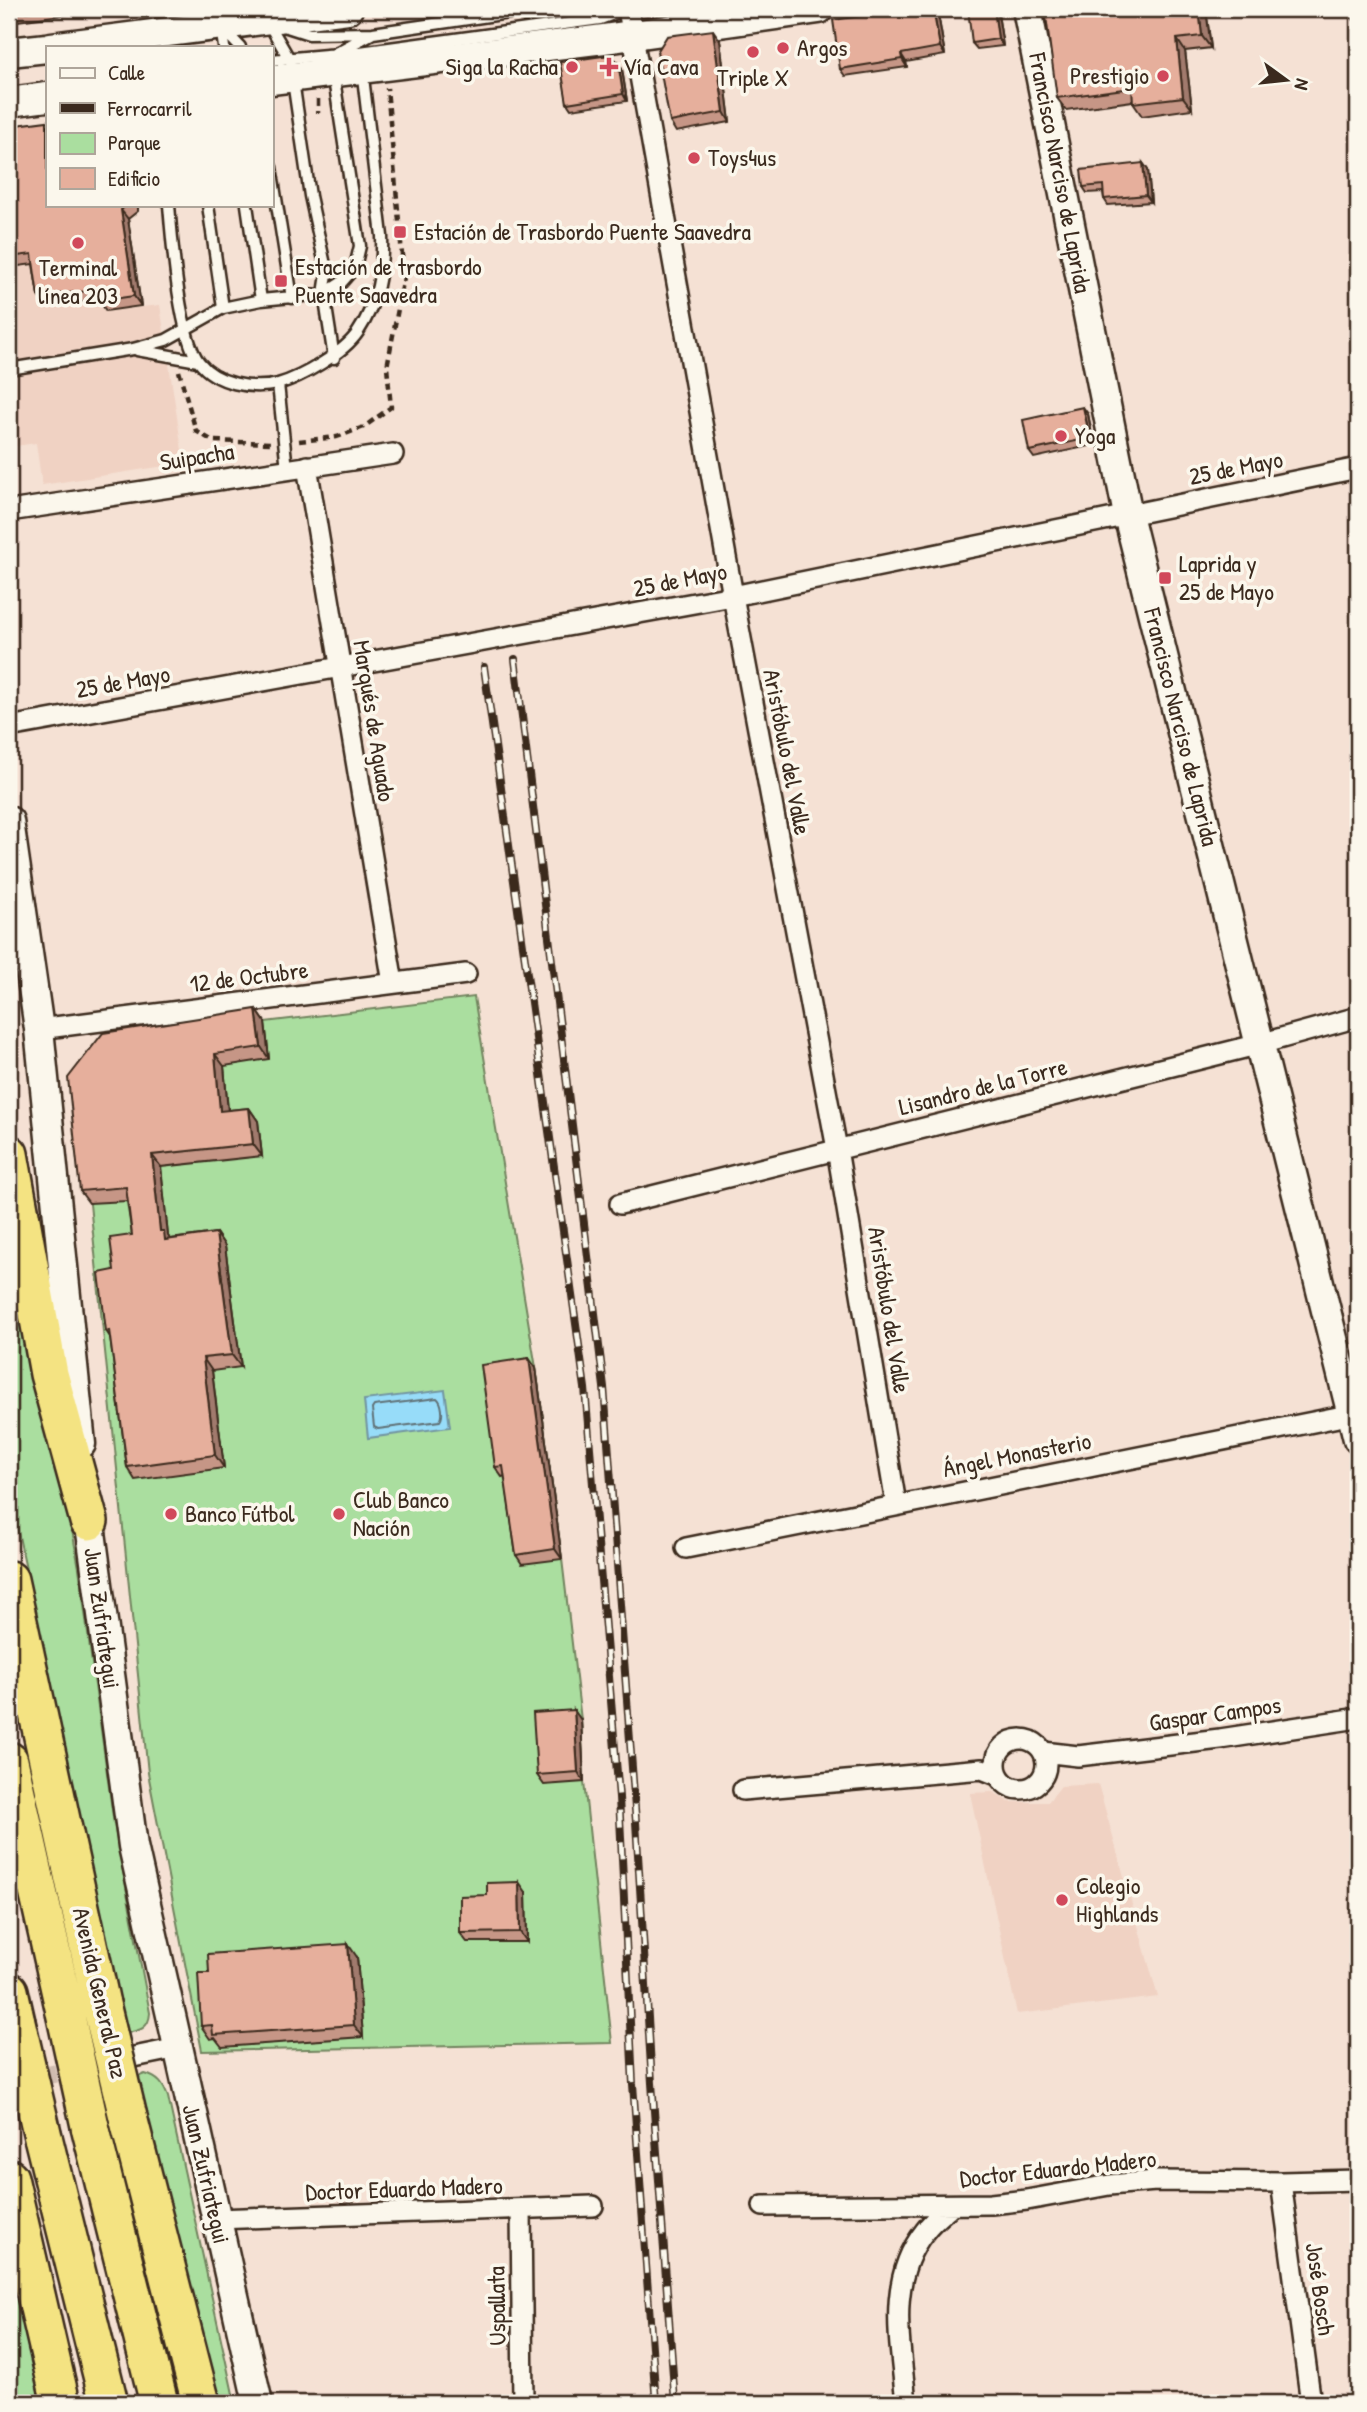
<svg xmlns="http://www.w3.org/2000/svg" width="1367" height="2412" font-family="'Patrick Hand',sans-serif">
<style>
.built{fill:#f0d2c3}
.green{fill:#aade9f;stroke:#72845e;stroke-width:2}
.water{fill:#97dcf9;stroke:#7295a1;stroke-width:2}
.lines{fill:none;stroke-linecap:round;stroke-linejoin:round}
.shore{stroke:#607176;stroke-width:2}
.street-tunnel{stroke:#d0bcb0;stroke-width:19;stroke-dasharray:19 10;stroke-linecap:butt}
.lane-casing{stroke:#3b2a1e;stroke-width:15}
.street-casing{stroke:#3b2a1e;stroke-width:24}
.secondary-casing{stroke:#3b2a1e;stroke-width:33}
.highway-casing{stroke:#3b2a1e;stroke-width:42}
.path{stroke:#3b2a1e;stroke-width:4.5;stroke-dasharray:7 5;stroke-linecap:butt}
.lane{stroke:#fbf7ec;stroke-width:10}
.street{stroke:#fbf7ec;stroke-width:19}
.secondary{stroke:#fbf7ec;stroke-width:28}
.highway{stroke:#f4e382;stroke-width:37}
.rail-casing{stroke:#3b2a1e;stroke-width:8}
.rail{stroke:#fbf7ec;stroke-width:5;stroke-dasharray:16;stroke-linecap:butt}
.highway-bridge-casing{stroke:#3b2a1e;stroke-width:42;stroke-linecap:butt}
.highway-bridge{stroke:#f4e382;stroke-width:37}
.wall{fill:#c69686;stroke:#3b2a1e;stroke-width:2}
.shaded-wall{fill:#a17a6d;stroke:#3b2a1e;stroke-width:2}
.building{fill:#e6af9c;stroke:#3b2a1e;stroke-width:2}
.poi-dot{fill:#d1495b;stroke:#fbf7ec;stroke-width:2.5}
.labels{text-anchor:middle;stroke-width:7;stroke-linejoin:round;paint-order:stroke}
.poi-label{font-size:24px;fill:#3b2a1e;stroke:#fbf7ec;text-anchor:start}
.street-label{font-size:24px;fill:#3b2a1e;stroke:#fbf7ec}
</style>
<rect width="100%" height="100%" fill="#f5e1d4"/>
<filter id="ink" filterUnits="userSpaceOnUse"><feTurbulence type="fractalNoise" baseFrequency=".0143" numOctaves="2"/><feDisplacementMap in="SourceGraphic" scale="14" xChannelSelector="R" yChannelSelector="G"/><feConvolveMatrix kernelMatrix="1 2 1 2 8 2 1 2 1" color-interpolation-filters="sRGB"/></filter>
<g filter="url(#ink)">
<path class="built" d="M9,182L47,205L106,311L160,305L184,463L42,485L36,443L9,447Z
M1098,1784L1158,1997L1017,2014L970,1793L993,1792L1009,1802H1048L1061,1786Z"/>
<path class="green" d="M474,997L536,1368L562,1559L581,1720L584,1782L612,2043L202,2051L148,1773L84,1145L112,1046L265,1022Z
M9,1229L61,1470L79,1568L114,1824L150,2013C149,2030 138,2031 123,2034L65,1746L9,1491Z
M145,2074C159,2078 163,2084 168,2097L235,2403H219L134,2078Z
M9,2264L41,2403H9Z"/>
<path class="water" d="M445,1390L450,1427L368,1438L364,1400Z"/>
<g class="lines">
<path class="shore" d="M437,1398C442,1402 444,1416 440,1421L378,1429L374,1427L372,1409L374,1406Z"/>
<path class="street-tunnel" d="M9,2083L83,2067"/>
<defs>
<path id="lane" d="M269,24L291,62
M284,26L309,34L373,33L536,9
M221,27L224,47
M224,30L240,47
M271,60L360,52L600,19L626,9
M293,81L310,196L327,274L324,294L334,358
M271,167L292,298
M169,205C172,240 179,336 199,362C216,384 252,390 278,384C302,377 344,353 358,332C378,302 383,272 382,236L360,52
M208,205L223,308
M247,205L261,300
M137,350L198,361
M9,369L133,349L166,340L223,308L261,300L324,294L341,283L355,267L360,246L333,73L332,55L373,33
M278,384L287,469"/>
<path id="street" d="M628,9L733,596L837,1149L896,1504
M307,466L393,983
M9,511L393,454
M9,727L733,596L1358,468
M39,1029L466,974
M620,1204L1260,1044L1358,1017
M686,1548L1358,1413
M996 1764a25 25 0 1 1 50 0a25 25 0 1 1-50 0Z
M1043,1752L1078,1756L1220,1739L1358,1718
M743,1790L982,1769L997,1775
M129,2058L178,2048
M1281,2182L1311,2403
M763,2206L991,2204L1027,2200L1109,2185L1156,2181L1281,2182L1358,2180
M521,2209L523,2403
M216,2219L593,2206
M906,2403C901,2345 885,2281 925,2231C932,2221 943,2213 952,2205"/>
<path id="secondary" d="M1027,9L1128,515L1358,1439
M51,47L348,9
M9,52L47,48
M271,80L604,39L819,9
M9,102L47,97
M9,821L39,1029L81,1444
M87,1502L133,1846L258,2403"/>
<path id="highway" d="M9,1154L49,1374L89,1521
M9,1580L101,2004
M9,1761L65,2012
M9,1991L16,2022
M128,2117L201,2403
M90,2126L159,2403
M43,2137L109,2403
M9,2178L61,2403"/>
</defs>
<use href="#lane" class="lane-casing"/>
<use href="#street" class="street-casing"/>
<use href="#secondary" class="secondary-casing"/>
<use href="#highway" class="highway-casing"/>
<path class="path" d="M318,99V113
M179,371L196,431L213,441L270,443
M299,441L337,437L364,427L391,407L387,367L404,277L387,88"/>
<use href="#lane" class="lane"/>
<use href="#street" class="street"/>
<use href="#secondary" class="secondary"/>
<use href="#highway" class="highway"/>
<defs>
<path id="rail" d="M515,659L604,1387L636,1822L652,2083L675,2403
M484,667L585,1388L619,1797L633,2084L656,2403"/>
</defs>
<use href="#rail" class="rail-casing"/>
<use href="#rail" class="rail"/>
<defs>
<path id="highway-bridge" d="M101,2004L128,2117
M65,2012L90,2126
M16,2022L43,2137"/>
</defs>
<use href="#highway-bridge" class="highway-bridge-casing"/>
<use href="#highway-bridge" class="highway-bridge"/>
</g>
<path class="wall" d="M9,9H108L9,22Z
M911,9H935L938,14L945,55L906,62L907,67L845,76L840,69Z
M1206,9L1211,48L1185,51L1192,109L1142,116L1133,103V101L1066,110L1057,98Z
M1358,9V24H1357L1352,18Z
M998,14L1003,46L977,49L972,43Z
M720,40L730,122L676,132L670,122Z
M618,62L622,69L627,101L571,109L567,103Z
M9,126L47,205H138V211L128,219L141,306L106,311L99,300L45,306L38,296L33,264L11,267L9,264Z
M1143,163L1148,170L1151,202L1108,205L1104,199L1103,192L1087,193L1083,187Z
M1088,414L1094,445L1034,458L1029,451Z
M256,1009L265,1022L269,1059L224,1066L228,1110L249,1108L258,1121L262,1156L161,1167L168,1236L170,1239L216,1233L225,1246L241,1367L212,1371L224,1468L135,1480L127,1467L110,1337L106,1331L114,1270L132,1235L127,1201L89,1203L80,1191Z
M536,1368L562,1559L522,1564L516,1555L505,1476L502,1477L495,1467Z
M581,1720L584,1782L544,1785L537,1775Z
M526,1892L527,1942H467L460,1933L487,1895Z
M357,1957L363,2037L222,2047L215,2038L210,2039L201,2026Z"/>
<path class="shaded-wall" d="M933,9H935L938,14L945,55L940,47Z
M994,9L998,14L1003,46L998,39Z
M1199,9H1206L1211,48L1202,36Z
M713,30L720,40L730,122L724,112Z
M1177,39L1185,51L1192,109L1183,97Z
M901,54L906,62L907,67L902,59Z
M618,62L622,69L627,101L623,94Z
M1143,163L1148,170L1151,202L1146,195Z
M121,210L128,219L141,306L134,296Z
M1083,407L1088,414L1094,445L1090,438Z
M256,1009L265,1022L269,1059L261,1047Z
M215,1054L224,1066L229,1124L220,1111Z
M249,1108L258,1121L262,1156L253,1144Z
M152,1155L161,1167L168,1236L173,1243L174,1253L160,1231Z
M216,1233L225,1246L241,1367L232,1355Z
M203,1358L212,1371L224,1468L215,1455Z
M529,1358L536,1368L562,1559L555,1549Z
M574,1710L581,1720L584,1782L578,1772Z
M519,1882L526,1892L527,1942L520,1932Z
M348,1944L357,1957L363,2037L354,2025Z"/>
<path class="building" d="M9,9H47L9,14Z
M911,9H933L940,47L901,54L902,59L840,69L833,20Z
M968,9H994L998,39L972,43Z
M1045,9H1199L1202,36L1177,39L1183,97L1133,103L1132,88L1057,98Z
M1351,9H1358V16L1352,18Z
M713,30L724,112L670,122L657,52L667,36Z
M610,55L618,62L623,94L567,103L560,62Z
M47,121V205H127L121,210L134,296L99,301L98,290L38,296L32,254L9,257V126Z
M1143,163L1146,195L1104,199L1103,185L1083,187L1081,170Z
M1083,407L1090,438L1029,451L1023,420Z
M256,1009L261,1047L215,1054L220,1111L249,1108L253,1144L152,1155L160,1231H164L165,1240L216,1233L232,1355L203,1358L215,1455L127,1467L109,1330L106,1331L99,1273L114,1270L110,1238L132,1235L126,1187L80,1191L68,1078L103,1033Z
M529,1358L555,1549L516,1555L503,1466L495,1467L481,1365Z
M574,1710L578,1772L537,1775L533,1713Z
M519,1882L520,1932L460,1933V1896L487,1895V1883Z
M348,1944L354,2025L213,2035L212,2025L201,2026L198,1973H209L208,1954Z"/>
</g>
<g class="poi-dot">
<circle cx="783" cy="48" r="7"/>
<circle cx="753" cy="52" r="7"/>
<circle cx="572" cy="67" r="7"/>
<path d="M605.5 56.5h7v7h7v7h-7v7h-7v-7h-7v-7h7z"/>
<circle cx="1163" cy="76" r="7"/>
<circle cx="694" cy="158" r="7"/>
<rect x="393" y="225" width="14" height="14" rx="3.5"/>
<circle cx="78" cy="243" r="7"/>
<rect x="274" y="274" width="14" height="14" rx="3.5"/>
<circle cx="1061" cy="436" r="7"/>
<rect x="1158" y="571" width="14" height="14" rx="3.5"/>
<circle cx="171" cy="1514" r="7"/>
<circle cx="339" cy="1514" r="7"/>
<circle cx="1062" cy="1900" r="7"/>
</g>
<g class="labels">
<g class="poi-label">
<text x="797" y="56">Argos</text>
<text x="558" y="75" text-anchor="end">Siga la Racha</text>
<text x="623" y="75">Vía Cava</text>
<text x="1149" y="84" text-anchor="end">Prestigio</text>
<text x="753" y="86" text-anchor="middle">Triple X</text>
<text x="708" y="166">Toys4us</text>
<text x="414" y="240">Estación de Trasbordo Puente Saavedra</text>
<text x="295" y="275">Estación de trasbordo<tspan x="295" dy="28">Puente Saavedra</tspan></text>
<text x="78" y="276" text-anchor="middle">Terminal<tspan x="78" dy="28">línea 203</tspan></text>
<text x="1075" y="444">Yoga</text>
<text x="1179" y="572">Laprida y<tspan x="1179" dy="28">25 de Mayo</tspan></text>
<text x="353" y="1508">Club Banco<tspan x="353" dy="28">Nación</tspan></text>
<text x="185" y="1522">Banco Fútbol</text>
<text x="1076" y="1894">Colegio<tspan x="1076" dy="28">Highlands</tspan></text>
</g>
<g class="street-label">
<text transform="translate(1060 173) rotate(79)" y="8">Francisco Narciso de Laprida</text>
<text transform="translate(197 457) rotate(-9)" y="8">Suipacha</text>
<text transform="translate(1236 468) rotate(-11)" y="8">25 de Mayo</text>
<text transform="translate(680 580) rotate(-11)" y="8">25 de Mayo</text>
<text transform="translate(123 682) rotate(-10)" y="8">25 de Mayo</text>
<text transform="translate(374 721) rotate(81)" y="8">Marqués de Aguado</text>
<text transform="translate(1181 727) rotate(76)" y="8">Francisco Narciso de Laprida</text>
<text transform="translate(787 752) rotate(79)" y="8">Aristóbulo del Valle</text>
<text transform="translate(249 977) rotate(-7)" y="8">12 de Octubre</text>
<text transform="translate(983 1087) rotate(-14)" y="8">Lisandro de la Torre</text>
<text transform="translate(889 1310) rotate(81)" y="8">Aristóbulo del Valle</text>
<text transform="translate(1017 1455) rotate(-11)" y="8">Ángel Monasterio</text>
<text transform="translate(102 1618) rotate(82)" y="8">Juan Zufriategui</text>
<text transform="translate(1215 1714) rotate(-8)" y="8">Gaspar Campos</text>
<text transform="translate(100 1993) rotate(77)" y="8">Avenida General Paz</text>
<text transform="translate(1058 2169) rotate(-6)" y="8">Doctor Eduardo Madero</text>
<text transform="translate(206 2174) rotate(77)" y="8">Juan Zufriategui</text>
<text transform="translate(404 2189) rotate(-2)" y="8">Doctor Eduardo Madero</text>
<text transform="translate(1320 2289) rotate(82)" y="8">José Bosch</text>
<text transform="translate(497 2306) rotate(-91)" y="8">Uspallata</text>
</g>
</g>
<rect width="1367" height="2412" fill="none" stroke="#fbf7ec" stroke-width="35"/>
<rect x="18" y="18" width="1332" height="2377" fill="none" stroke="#3b2a1e" stroke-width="2.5" filter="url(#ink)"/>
<rect x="46" y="46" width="228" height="161" fill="#fbf7ec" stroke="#aea59a" stroke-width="2"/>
<rect x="60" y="68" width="35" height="10" fill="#fbf7ec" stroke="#aea59a" stroke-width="2"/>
<text x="108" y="80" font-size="21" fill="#3b2a1e">Calle</text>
<rect x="60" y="103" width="35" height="10" fill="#3b2a1e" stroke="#aea59a" stroke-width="2"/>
<text x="108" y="116" font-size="21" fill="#3b2a1e">Ferrocarril</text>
<rect x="60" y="133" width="35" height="21" fill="#aade9f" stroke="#aea59a" stroke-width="2"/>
<text x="108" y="150" font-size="21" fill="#3b2a1e">Parque</text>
<rect x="60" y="168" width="35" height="21" fill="#e6af9c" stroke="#aea59a" stroke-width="2"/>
<text x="108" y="186" font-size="21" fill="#3b2a1e">Edificio</text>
<g transform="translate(1286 80) rotate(105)" stroke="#fbf7ec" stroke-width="5" paint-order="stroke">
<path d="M0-5L12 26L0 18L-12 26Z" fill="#3b2a1e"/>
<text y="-10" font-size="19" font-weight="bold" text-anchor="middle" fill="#3b2a1e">N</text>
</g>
</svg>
